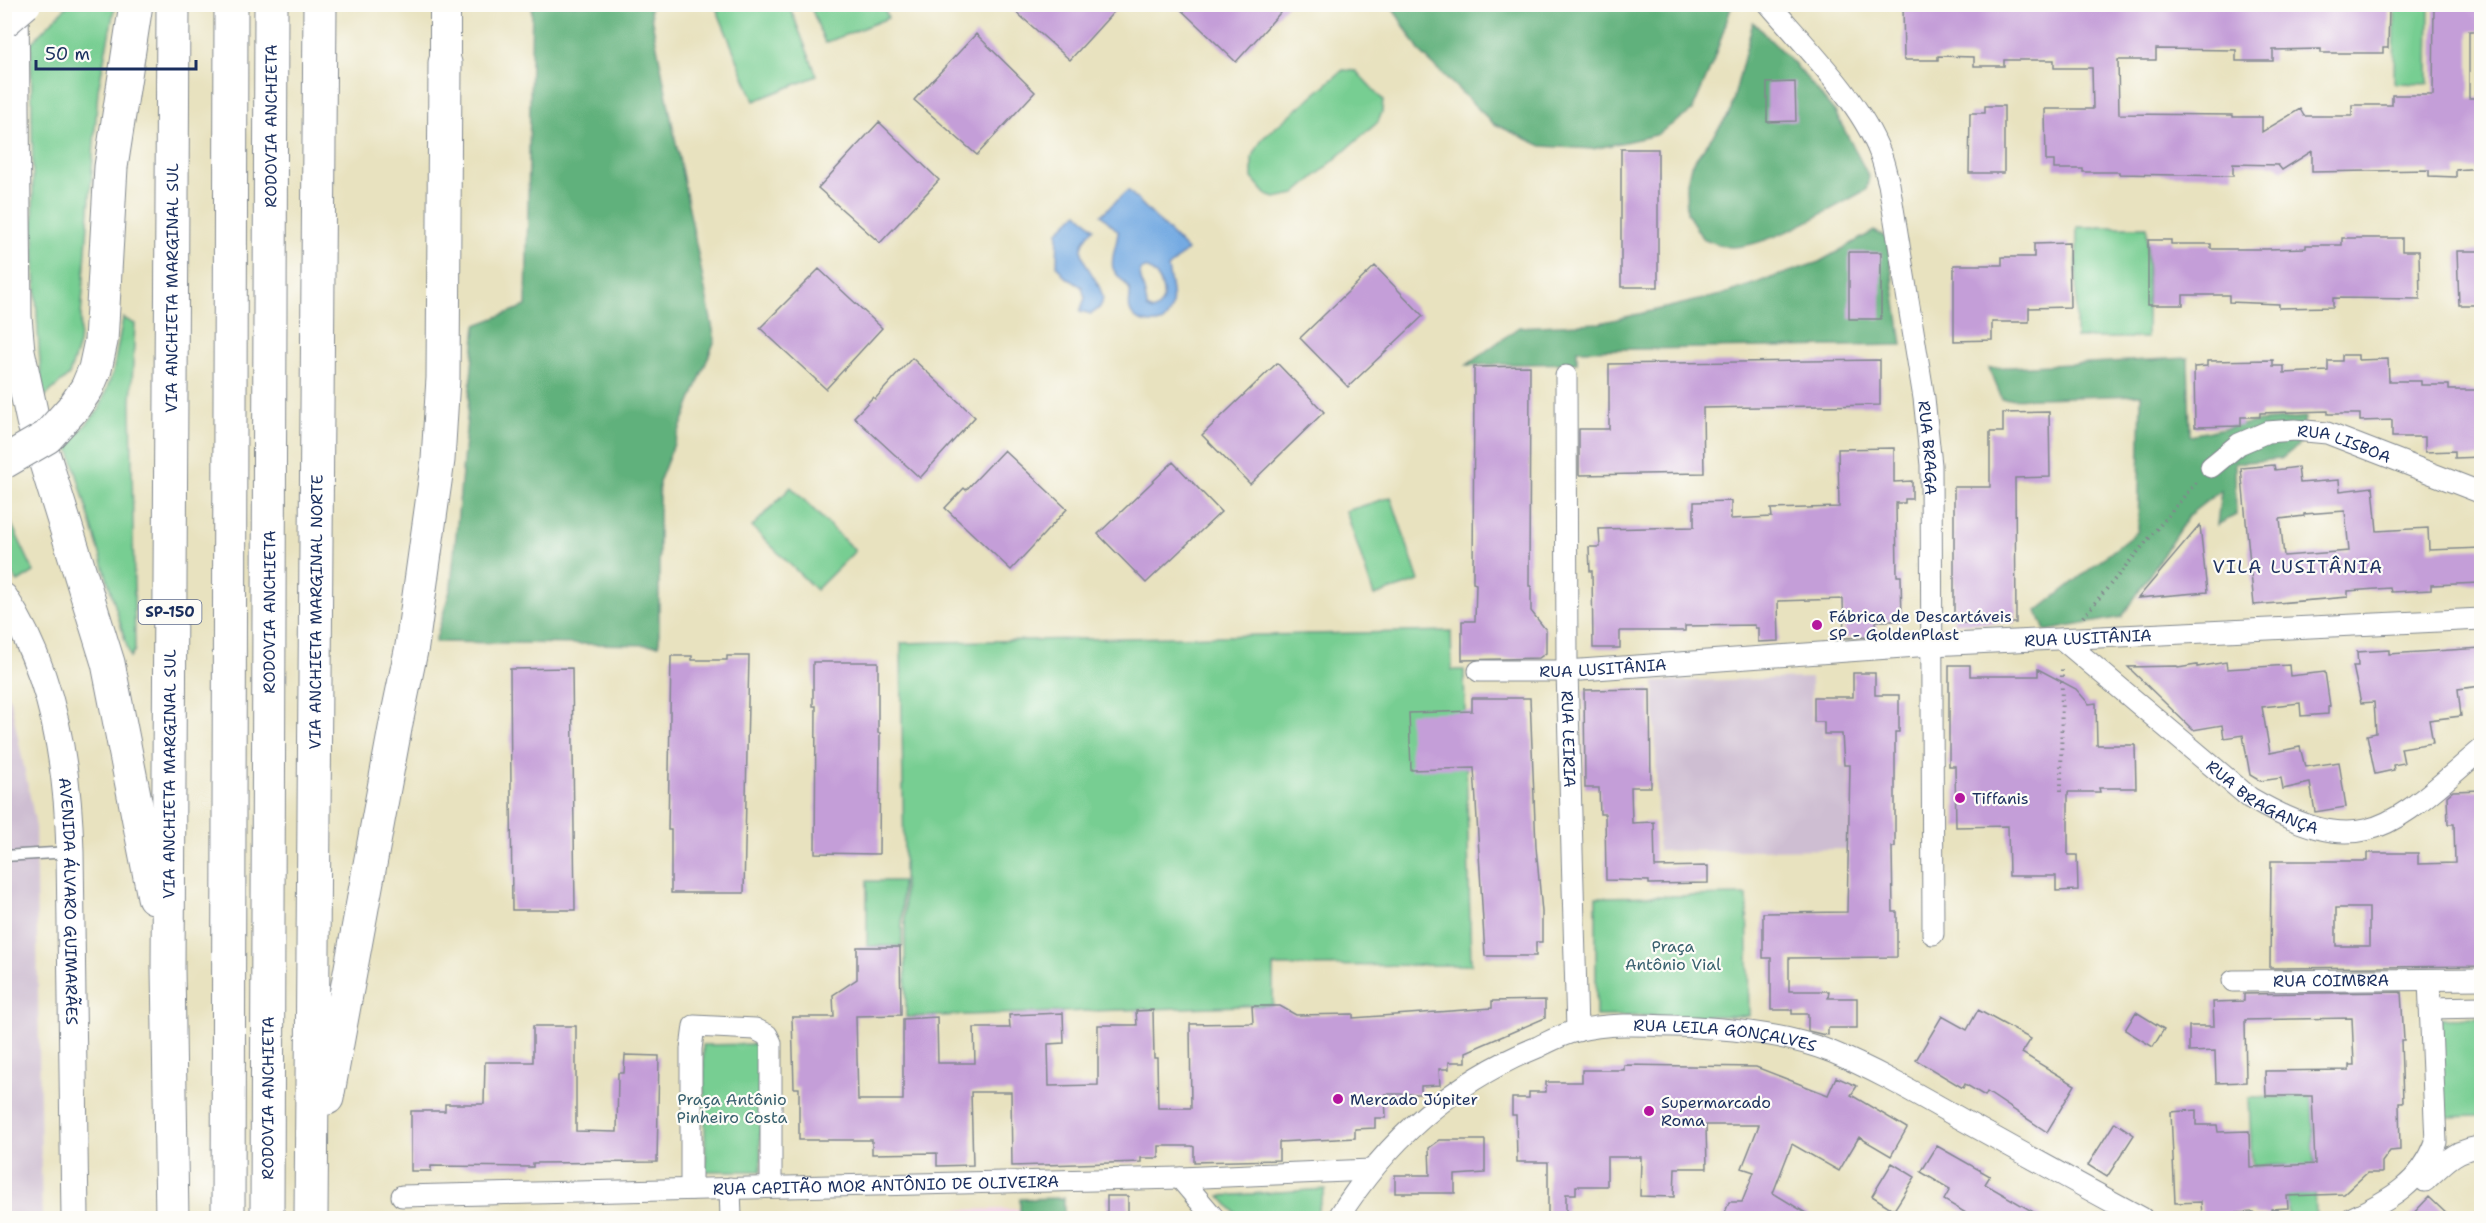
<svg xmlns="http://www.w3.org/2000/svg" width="2486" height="1223" font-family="'Shantell Sans',sans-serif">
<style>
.built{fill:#f0d0e5}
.industrial{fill:#cebed2}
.green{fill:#77ce92;stroke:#497e78;stroke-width:1.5}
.forest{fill:#61b17c;stroke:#3e706d;stroke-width:1.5}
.water{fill:#74aae2;stroke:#486ca0;stroke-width:1.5;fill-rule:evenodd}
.building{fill:#c49ed8;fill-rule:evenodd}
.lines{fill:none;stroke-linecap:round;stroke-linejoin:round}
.service-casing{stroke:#82888e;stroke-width:13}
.minor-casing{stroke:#82888e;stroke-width:23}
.tertiary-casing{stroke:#82888e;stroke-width:29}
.secondary-casing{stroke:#82888e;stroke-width:32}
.trunk-casing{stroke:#82888e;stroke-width:35}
.motorway-casing{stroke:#82888e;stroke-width:35}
.path{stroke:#82888e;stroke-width:4;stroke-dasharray:1.5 4.5;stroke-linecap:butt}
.service{stroke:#fff;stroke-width:10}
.minor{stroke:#fff;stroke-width:21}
.tertiary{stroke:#fff;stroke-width:27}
.secondary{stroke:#fff;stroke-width:30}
.trunk{stroke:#fff;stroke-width:33}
.motorway{stroke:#fff;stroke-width:33}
.secondary-bridge-casing{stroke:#82888e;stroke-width:32;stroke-linecap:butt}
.trunk-bridge-casing{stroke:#82888e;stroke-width:35;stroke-linecap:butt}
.secondary-bridge{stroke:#fff;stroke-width:30}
.trunk-bridge{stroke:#fff;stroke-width:33}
.poi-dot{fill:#b5179e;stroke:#fdfcf7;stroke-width:2}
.labels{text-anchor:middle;stroke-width:4.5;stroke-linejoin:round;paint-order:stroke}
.shield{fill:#fdfcf7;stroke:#5f6c8c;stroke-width:1.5}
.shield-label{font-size:15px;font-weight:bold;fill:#1b2f5e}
.street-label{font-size:16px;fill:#1b2f5e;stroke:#fdfcf7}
.poi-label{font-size:16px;fill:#1b2f5e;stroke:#fdfcf7;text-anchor:start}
.park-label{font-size:16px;fill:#375f6e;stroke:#fdfcf7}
.neighbourhood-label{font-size:18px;letter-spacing:1.5px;fill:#1b2f5e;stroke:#fdfcf7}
</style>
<rect width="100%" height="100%" fill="#fdfcf7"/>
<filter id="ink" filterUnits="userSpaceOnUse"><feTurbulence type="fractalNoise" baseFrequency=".0167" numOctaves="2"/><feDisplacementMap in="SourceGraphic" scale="12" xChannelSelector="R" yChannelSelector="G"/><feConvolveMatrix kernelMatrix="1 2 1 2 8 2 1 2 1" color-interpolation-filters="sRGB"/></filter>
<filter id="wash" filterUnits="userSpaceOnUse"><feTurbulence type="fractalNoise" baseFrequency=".008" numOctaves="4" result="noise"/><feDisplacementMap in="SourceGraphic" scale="24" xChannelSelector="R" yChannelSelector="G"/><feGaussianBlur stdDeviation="1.35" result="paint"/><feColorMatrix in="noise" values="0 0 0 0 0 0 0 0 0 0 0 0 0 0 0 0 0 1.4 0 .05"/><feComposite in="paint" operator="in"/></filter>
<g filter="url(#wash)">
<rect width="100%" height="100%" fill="#e8e2bf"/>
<path class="built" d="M1020,1209V1218H912V1210Z"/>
<path class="industrial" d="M1811,678L1812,723H1823V736L1839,735L1840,766H1849L1848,849L1658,851L1654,682Z
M4,686L11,703L35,821L42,1218H5Z"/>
<path class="green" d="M68,5H115L98,90L79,344L69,375L43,398C32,280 33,161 31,43Z
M715,5H789L817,76L754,101Z
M810,5H883L888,18L825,43Z
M2395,5H2429L2428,84L2394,83Z
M1343,70L1356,71L1383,100L1382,112L1378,122L1295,194L1275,198L1267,195L1252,178V158L1262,139Z
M2077,227H2147V338H2076Z
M123,318L135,324L131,403L135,650L130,657L68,444L99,410L113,372Z
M791,487L855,551L816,590L752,527Z
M1391,497L1419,581L1374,596L1346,511Z
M5,510L34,572L18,582L5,565Z
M1451,631L1452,670H1464L1471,965L1273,966V1005L906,1017L901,643Z
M867,881H902V946H867Z
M1747,895L1749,1016H1596V897Z
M2481,1018V1116L2443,1117L2440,1019Z
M758,1044L761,1171H706L703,1045Z
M2312,1096L2316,1216L2311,1218H2288L2286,1165L2252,1166L2249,1098Z
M1325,1189L1315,1218H1240L1220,1196Z"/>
<path class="forest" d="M532,5H651L650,11L715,340L659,482V645L435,642L451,587L476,325L526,306Z
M1391,5H1732L1713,62L1692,111L1656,135L1593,149L1542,146L1494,124L1420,52Z
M1753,22L1798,68L1835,112L1869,177L1866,190C1830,209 1773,245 1733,247C1724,248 1711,241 1702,238L1687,213L1686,187L1691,165L1730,113Z
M1874,231L1887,238L1902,345L1577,350V363L1467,365L1519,327L1600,323L1721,295L1819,262Z
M2188,358L2190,435L2260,421L2305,417L2301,443L2281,459L2235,463L2236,515L2217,525L2221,490L2189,515L2122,617L2045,631L2037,611L2138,531L2141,395L2002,399L1989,368Z
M1064,1198V1218H1020V1199Z"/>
<path class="water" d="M1128,190L1187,250L1168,268C1171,287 1179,308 1162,323C1150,323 1134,324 1130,310C1128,304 1131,297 1130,291C1127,282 1116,277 1113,268C1110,257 1118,243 1118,231L1101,215ZM1145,268C1162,272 1172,305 1152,311L1147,308C1147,295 1139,279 1140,270Z
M1078,212L1094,228C1089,234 1083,240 1082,248C1079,270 1123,298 1091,314L1080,311L1085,298L1082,287L1064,276L1057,266L1058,231Z"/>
<g id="blocks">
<path class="building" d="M1007,4H1121L1070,60Z
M1175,4H1288L1236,62Z
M1903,4H2387L2389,10L2388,48H2383V53H2321V49L2273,50V61H2236V50L2156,49V60H2118L2119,114L2233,115V117H2262V132L2300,109L2304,116H2352V105H2392V95H2433L2434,4H2481V31H2469V98H2481V168L2456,170V177L2429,176V170L2312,172V151L2282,170L2278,165L2233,164V176L2119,174V172H2083V169H2054V161H2046L2045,109H2093L2092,68H2054V60H2004V66H1974V57L1938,56V60H1904Z
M976,34L1035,92L977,155L914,100Z
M1795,82L1796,121L1767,122V83Z
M1985,106H2004V173H1969L1970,113H1985Z
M879,122L939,180L880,243L818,188Z
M1621,149H1658V287H1621Z
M2342,238H2402V251H2419L2420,299L2333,298V307L2279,308V304L2229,302V295H2183V305H2148V240H2171V244H2211V249H2267L2306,248V245H2342Z
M2069,243L2070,307L2029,308V322H1992V340L1954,341V265H2002V257H2034V244Z
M2457,251H2481V305H2459Z
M1849,252H1881V319H1849Z
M1375,266L1423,316L1348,387L1300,338Z
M819,269L882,328L826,389L760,328Z
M2342,355H2358V360L2388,359L2389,381H2421V385H2449V390H2481V457L2455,458V451L2425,452V437H2392V420L2360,421V414H2328V411L2260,413V417H2241V426L2195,427L2194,367L2207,366V361L2273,360V366H2284V373L2328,371V361H2342Z
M912,358L975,417L920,478L854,417L873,397L875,399Z
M1880,360V405L1703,408L1704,473L1579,475V429H1609V364Z
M1277,363L1324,412L1250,484L1202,435Z
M1530,366L1529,586H1531V611L1546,630V653L1539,658L1462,660V621H1475L1476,584L1473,583L1474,367Z
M2049,412L2050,477L2015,478L2016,623H1954V487H1990V432H2003V413Z
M1894,448V482L1912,481V499H1905V503H1896L1897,576H1901L1902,621H1876V632L1866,637L1844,638L1843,599L1778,601L1779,641L1758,642V628H1755V625L1685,626V631H1620V648H1593L1592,571H1590L1589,547H1600L1599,529L1694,527V502L1731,501V519L1772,517L1771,509L1839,507L1838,449Z
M1004,450L1067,509L1011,570L945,508L964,488L966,490Z
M1173,462L1221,512L1146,583L1098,534Z
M2274,465L2275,470L2298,467L2300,483L2339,480L2340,491L2373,487L2377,531L2428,528L2429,550L2481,548V583L2431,585V590L2391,592L2390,588L2348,591V597L2254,605L2241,468ZM2345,511L2349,551L2284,556L2280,519L2304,516V514Z
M2200,525L2207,592L2138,598Z
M2481,648V686L2458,689L2461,716L2429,720L2433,743L2401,748L2404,763L2393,765L2394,770L2375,774L2367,735L2376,733L2374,702L2361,703L2353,666H2358L2357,652L2389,650V654Z
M671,656H692V660H727V656H749L744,893H671V830H668Z
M813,662H878V733H880L879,854L815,853L816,706H813Z
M2226,662L2227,669L2289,665L2290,676L2325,672L2330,706L2328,707V714L2301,716L2300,703L2262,707L2270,753L2300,747L2305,767L2339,762L2346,807L2315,812L2310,783L2283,789L2281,778L2260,781L2250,775L2243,735L2224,738L2222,725L2193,730L2128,667L2177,666L2178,668L2197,665V667Z
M1949,665H1970V676H2038V669L2076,689L2089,704L2096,703L2097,745H2135L2136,788H2099L2100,792H2068V855H2077L2078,890L2056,891V876H2009L2008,826L1956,827L1955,766H1949Z
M572,668L575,910H512L510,669Z
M1853,673H1875V695H1899V732H1895V847H1892L1893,912H1897V957L1789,958V991H1829L1828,998H1857V1028H1828V1035L1821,1034L1808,1031V1014H1792V1010H1771V958H1763V913L1847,912L1850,765H1844L1842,734H1824V722H1814V697H1853Z
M1650,689L1651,787H1631L1632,823L1654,822L1655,867L1708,866V883L1649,884V881L1606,880L1605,814H1600L1599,788H1585L1584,690Z
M1472,698H1530L1536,847L1542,912V942H1536V956H1485L1474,768L1411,770L1409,713L1472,711Z
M2481,790V966L2270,968L2271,861H2367V853H2418V864L2455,863L2454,824H2448L2447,796L2453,791ZM2336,908H2369V946H2336Z
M857,947H900L901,1015L856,1016L858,1100H903V1019L937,1017L938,1063H975L974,1028H1010L1009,1015L1063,1013L1064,1043L1048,1044L1049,1086L1098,1085V1025H1137L1136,1011L1153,1010L1154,1058H1157L1158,1108H1191L1190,1024L1253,1023L1252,1006H1280L1296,1015L1353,1014V1018L1492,1008V1001L1545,1000V1018L1466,1052V1062H1449V1069H1439L1440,1085L1421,1086V1094H1385L1386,1118H1375V1128L1355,1129V1138L1279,1142V1160L1194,1162V1147L1192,1146H1159V1158H1141V1162L1012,1166L1011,1092H971L973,1165L937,1166V1153L872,1154V1140H799V1088H794L792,1017H834L833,995L857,979Z
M2401,992L2404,1040H2401L2403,1102H2399L2400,1150L2390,1151L2382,1162V1173H2367L2344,1194L2287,1196L2288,1208L2271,1209V1215H2254V1212L2202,1215L2201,1202L2175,1203L2171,1112L2196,1110V1125H2217L2218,1132L2249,1131L2250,1167L2315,1164L2312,1096H2266L2265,1071L2349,1070V1065H2354L2352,1018L2245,1020L2246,1082L2216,1083L2215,1051L2189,1052V1026H2214L2213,1002L2244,1001V994Z
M1978,1010L2031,1039L2022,1053L2075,1085L2047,1132L1987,1092L1985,1096L1965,1084L1963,1088L1916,1060L1942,1016L1967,1030Z
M2136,1012L2164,1029L2153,1047L2125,1030Z
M533,1026H576V1131L617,1132L618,1073H624L625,1055L659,1056L657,1162L533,1163V1167L431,1166V1171H411V1111H445V1104H484L485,1062H533Z
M1624,1065L1756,1067L1828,1095L1836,1077L1857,1086L1851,1095L1907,1128L1891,1156L1859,1137L1839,1171L1792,1144L1773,1193L1814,1218H1723L1729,1202H1742L1754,1172L1742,1168L1759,1125H1706L1707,1168H1675L1674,1197L1640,1196L1641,1157H1607V1186H1576V1194H1566V1218H1548V1162H1517L1516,1115H1512V1098H1529V1092H1546V1082H1582V1070H1624Z
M2115,1122L2134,1135L2107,1177L2088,1165Z
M1440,1140H1485V1173L1455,1175V1193H1395V1175H1430L1429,1148Z
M1937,1146L1990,1176L1985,1184L2044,1218H1974L1944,1200L1950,1189L1921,1172Z
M1892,1163L1915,1177L1894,1210L1872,1196Z
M1107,1196H1128V1218H1107Z
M2429,1197L2451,1218H2409Z"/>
</g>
</g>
<g filter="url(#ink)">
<use href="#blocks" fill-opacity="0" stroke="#82888e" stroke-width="1.5"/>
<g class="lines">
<defs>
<path id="service" d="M4,856L70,852"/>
<g id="minor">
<path id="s1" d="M1769,4C1805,46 1861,102 1880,153C1884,163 1886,174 1889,184L1924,398L1931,465L1933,934"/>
<path id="s2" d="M1566,376L1567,671L1577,1031"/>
<path id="s3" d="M2211,467L2239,444L2267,432L2295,430L2327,433L2482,493"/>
<path id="s4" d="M2063,640L2250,798C2366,865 2392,825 2482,749"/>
<path id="s5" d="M1479,671H1567L1931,645L2482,619"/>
<path id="s6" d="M2233,981L2482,979"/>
<path d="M2430,1008L2482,1007"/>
<path d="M1180,1178L1214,1218"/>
<path d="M2425,1181C2443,1164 2456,1148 2482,1147"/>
<path d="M730,1188L731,1218"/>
<path d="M691,1189V1049L694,1026L755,1029L767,1035L771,1043V1186"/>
<path id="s7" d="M402,1196L1180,1178L1371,1170"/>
<path id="s8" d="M1338,1218C1387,1140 1452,1082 1538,1047C1550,1041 1563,1034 1576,1031C1612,1021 1660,1026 1696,1027C1742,1030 1789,1035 1832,1052C1878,1071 1920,1096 1963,1120C2023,1153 2082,1186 2142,1218"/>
<path d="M2352,1218C2390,1200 2421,1183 2436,1142L2429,981"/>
</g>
<g id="tertiary">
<path id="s9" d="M4,597C53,671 68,766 70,852L75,1218"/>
</g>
<path id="secondary" d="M445,4V63"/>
<g id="trunk">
<path d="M12,4L15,317L18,351L33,421L108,663L154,897"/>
<path d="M74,407L87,388L95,369L101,341L111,167L136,4"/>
<path d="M327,1098L396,723L412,646L438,460L443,378L445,63"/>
<path id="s10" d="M172,1218L168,968L173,4"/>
<path id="s11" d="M311,1218L320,4"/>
</g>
<g id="motorway">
<path d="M228,1218L231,4"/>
<path id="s12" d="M267,1218L271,4"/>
</g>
</defs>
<use href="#service" class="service-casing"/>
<use href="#minor" class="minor-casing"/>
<use href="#tertiary" class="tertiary-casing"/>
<use href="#secondary" class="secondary-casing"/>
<use href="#trunk" class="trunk-casing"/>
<use href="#motorway" class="motorway-casing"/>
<path class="path" d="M2083,617L2198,480
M2061,791L2062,665"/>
<use href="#service" class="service"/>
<use href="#minor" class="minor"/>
<use href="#tertiary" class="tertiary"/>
<use href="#secondary" class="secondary"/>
<use href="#trunk" class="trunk"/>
<use href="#motorway" class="motorway"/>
<defs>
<path id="secondary-bridge" d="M4,23L26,4"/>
<path id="trunk-bridge" d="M4,462L47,437L74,407"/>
</defs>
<use href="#secondary-bridge" class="secondary-bridge-casing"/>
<use href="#trunk-bridge" class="trunk-bridge-casing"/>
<use href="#secondary-bridge" class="secondary-bridge"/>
<use href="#trunk-bridge" class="trunk-bridge"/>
</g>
</g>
<g class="poi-dot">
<circle cx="1817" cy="625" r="6"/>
<circle cx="1960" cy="798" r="6"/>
<circle cx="1338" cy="1099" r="6"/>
<circle cx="1649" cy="1111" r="6"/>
</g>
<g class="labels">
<rect class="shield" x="138.5" y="600" width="63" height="24" rx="4.5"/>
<g class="shield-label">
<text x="170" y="617">SP-150</text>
</g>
<g class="street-label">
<text dy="6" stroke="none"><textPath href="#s12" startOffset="1092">RODOVIA ANCHIETA</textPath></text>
<text dy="6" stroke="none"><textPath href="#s10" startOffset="930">VIA ANCHIETA MARGINAL SUL</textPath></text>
<text dy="6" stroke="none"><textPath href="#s3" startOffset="146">RUA LISBOA</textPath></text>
<text dy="6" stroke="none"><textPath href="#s1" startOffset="486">RUA BRAGA</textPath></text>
<text dy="6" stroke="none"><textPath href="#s12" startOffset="606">RODOVIA ANCHIETA</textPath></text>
<text dy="6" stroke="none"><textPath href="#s11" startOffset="606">VIA ANCHIETA MARGINAL NORTE</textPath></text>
<text dy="6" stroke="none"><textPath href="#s5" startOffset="610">RUA LUSITÂNIA</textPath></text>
<text dy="6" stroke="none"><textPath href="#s5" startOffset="124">RUA LUSITÂNIA</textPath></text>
<text dy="6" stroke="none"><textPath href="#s2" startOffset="363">RUA LEIRIA</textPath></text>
<text dy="6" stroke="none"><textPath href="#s10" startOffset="444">VIA ANCHIETA MARGINAL SUL</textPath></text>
<text dy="6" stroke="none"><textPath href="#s4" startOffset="255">RUA BRAGANÇA</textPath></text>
<text dy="6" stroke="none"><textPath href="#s9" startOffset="316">AVENIDA ÁLVARO GUIMARÃES</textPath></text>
<text dy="6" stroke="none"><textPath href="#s6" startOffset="98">RUA COIMBRA</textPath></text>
<text dy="6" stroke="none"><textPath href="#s8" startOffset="459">RUA LEILA GONÇALVES</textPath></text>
<text dy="6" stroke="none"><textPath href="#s12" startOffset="120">RODOVIA ANCHIETA</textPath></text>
<text dy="6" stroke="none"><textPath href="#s7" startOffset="484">RUA CAPITÃO MOR ANTÔNIO DE OLIVEIRA</textPath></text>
</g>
<g class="poi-label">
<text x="1829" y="622">Fábrica de Descartáveis<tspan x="1829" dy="18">SP - GoldenPlast</tspan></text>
<text x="1972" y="804">Tiffanis</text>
<text x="1350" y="1105">Mercado Júpiter</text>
<text x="1661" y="1108">Supermarcado<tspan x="1661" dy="18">Roma</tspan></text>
</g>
<g class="park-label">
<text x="1673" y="952">Praça<tspan x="1673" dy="18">Antônio Vial</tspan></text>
<text x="732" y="1105">Praça Antônio<tspan x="732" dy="18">Pinheiro Costa</tspan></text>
</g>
<g class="neighbourhood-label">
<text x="2298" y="573">VILA LUSITÂNIA</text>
</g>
</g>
<rect width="2486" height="1223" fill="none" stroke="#fdfcf7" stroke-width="24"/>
<path d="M36 60v9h160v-9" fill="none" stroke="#1b2f5e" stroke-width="3"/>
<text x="45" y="60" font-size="18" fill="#1b2f5e" stroke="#fdfcf7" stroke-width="4.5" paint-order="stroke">50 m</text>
</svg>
